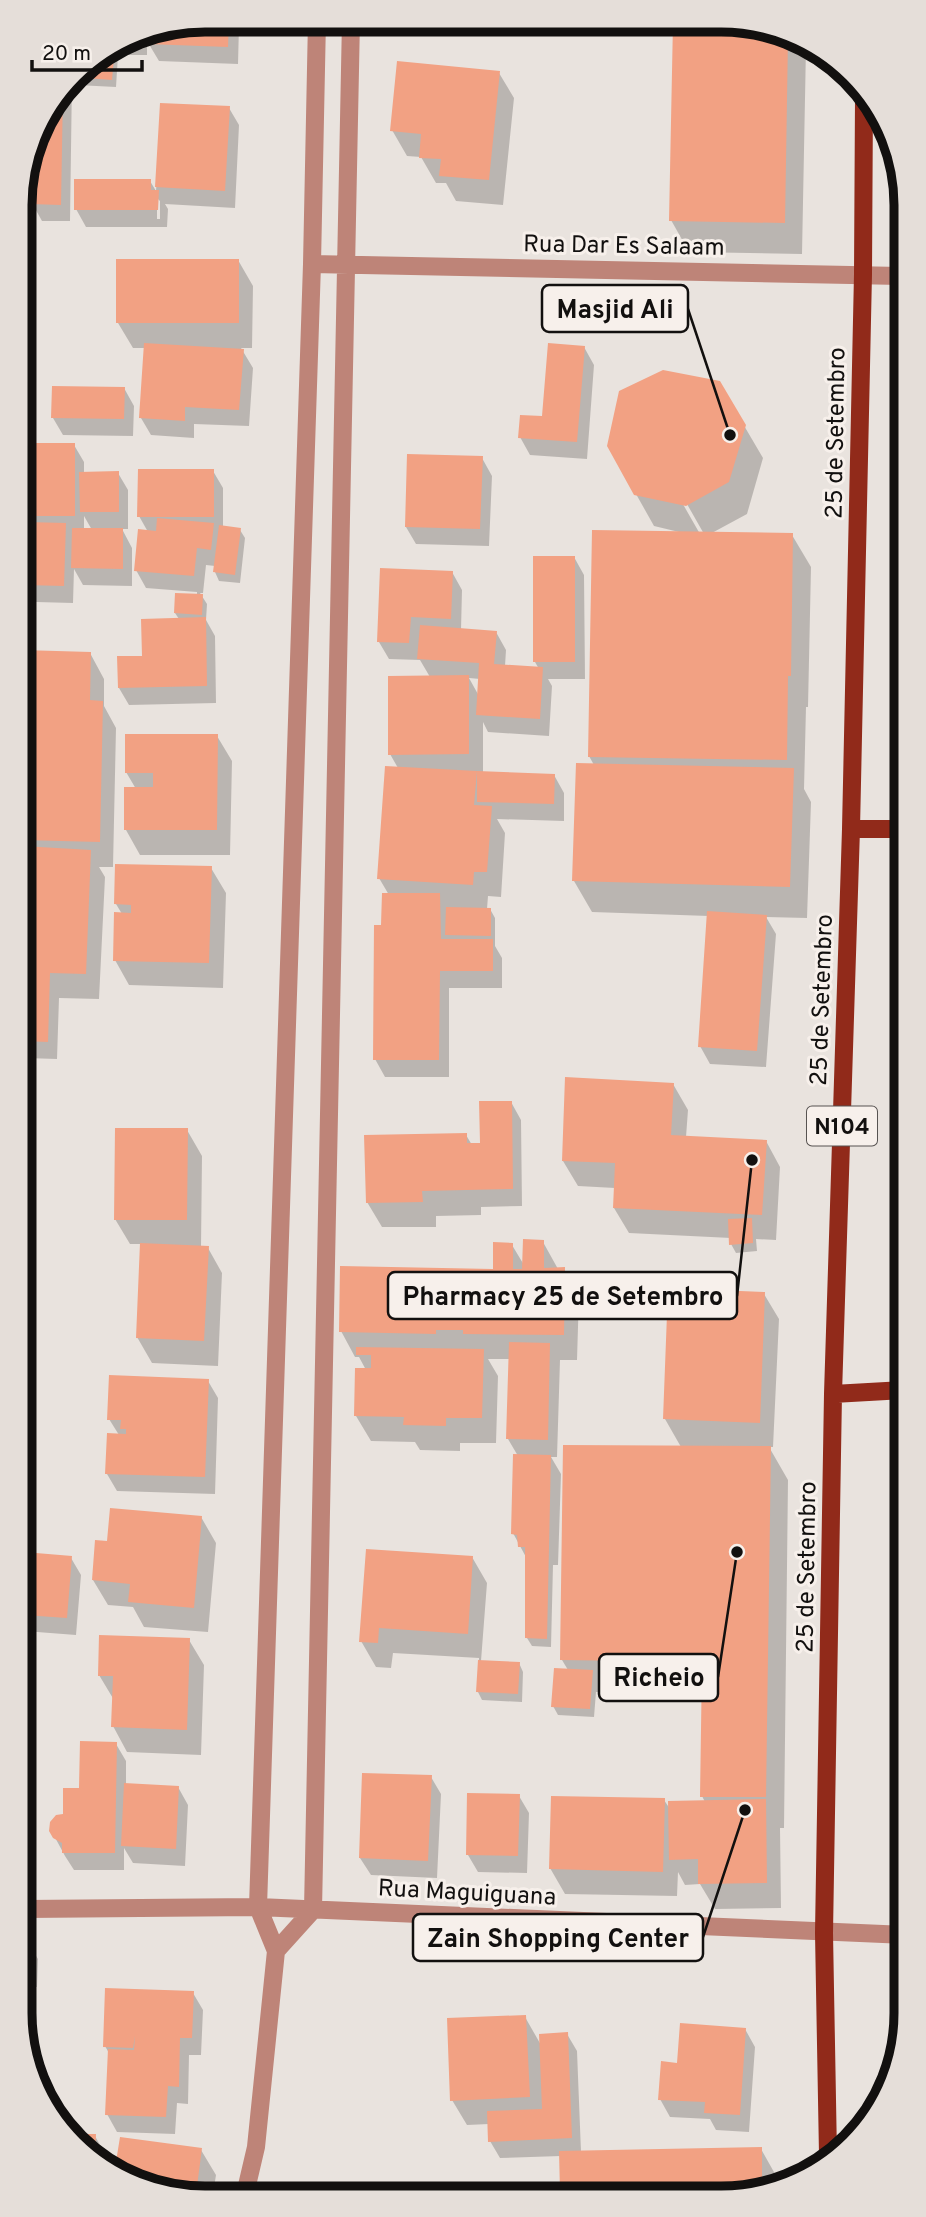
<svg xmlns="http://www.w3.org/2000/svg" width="926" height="2217" font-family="Overpass,sans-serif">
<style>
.shadow{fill:#0003;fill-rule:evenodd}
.building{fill:#f2a183}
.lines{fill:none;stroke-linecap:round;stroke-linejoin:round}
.minor{stroke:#be8478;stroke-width:18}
.major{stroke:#912a1a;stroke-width:18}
.labels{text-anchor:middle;stroke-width:6;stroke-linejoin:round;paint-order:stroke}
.shield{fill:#f7f0eb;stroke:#575351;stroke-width:2}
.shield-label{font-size:23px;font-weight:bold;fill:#12100f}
.street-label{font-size:24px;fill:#12100f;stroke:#f7f0eb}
.rim{fill:none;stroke:#12100f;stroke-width:9}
.leader{fill:none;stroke:#12100f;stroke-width:2.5}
.callout-dot{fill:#12100f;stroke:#f7f0eb;stroke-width:2.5}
.callout{fill:#f7f0eb;stroke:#12100f;stroke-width:2.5}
.callout-label{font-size:26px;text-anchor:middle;font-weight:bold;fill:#12100f}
</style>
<rect width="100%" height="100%" fill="#e9e3de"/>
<path class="shadow" d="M204,19H235L239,26L238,64L159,61L147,41V55H118L116,87L76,85L72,79L70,221H42L32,203L38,122L82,65L134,33Z
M565,22L758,23L806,47L802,254L689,252L671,220L675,32L571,31Z
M499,73L514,98L503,205L456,201L446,183H436L421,157L407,156L392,130Z
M161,105L229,108L239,125L235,208L165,204L168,209L167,227H86L76,209L150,181L156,191ZM157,198L160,201V219H157Z
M20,213L23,214L34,232L33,291L26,352H20Z
M238,260L253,286L252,348H241L253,368L249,426L194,424V438L151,435L141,418L145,348H133L118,323Z
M584,347L594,365L587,459L530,455L520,437L544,418Z
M20,365L28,378L20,408Z
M719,383L763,458L747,514L710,534L792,535L811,567L808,707H806L804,789L811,802L807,918L766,917L776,934L766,1067L710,1064L700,1046L709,916L592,912L574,881L594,765L589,756L679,532L654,526L636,494ZM683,497L704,534H700L680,499Z
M124,388L134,406L133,436L63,435L53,418Z
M74,445L84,462V474L118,473L128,490V529H122L132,548V586L83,585L74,569L73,603L36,602L25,584V591H21V530L27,542L34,524L29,516ZM84,516L92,530H84Z
M482,458L492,476L489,546L416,544L406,527Z
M213,471L223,488V528L240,530L245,538L240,583L219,581L215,572V566L206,565L203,593H200L207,604L206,620L215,636L216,703L129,705L119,688L179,619L175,613L197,595V592L146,588L136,570L148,532L139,516Z
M574,557L584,575L585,679H548L552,686L549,736L488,732L483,722V773L554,775L564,793V821L497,819L505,833L501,897L488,896L487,909H490L495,918V946L502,958V988H449V1077H385L375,1059L383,927L389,895L379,878L398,768L390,754L430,677L420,660L389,659L379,642L452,572L462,590L461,630L496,632L506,650L505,666L539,669L535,662ZM469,678L480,679L479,696Z
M21,605L27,615L24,652L90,653L104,679V706L116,728L113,867H99L105,877L99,999L59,998L57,1059L25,1058L22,1053L23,671H21Z
M217,736L232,761L230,855H140L126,830L136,789L126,772Z
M211,868L226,893L223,988L129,985L115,960L122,914L116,904Z
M673,1084L688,1110L686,1137L766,1141L780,1167L776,1240L756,1239L757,1251L736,1253L731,1244V1238L629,1233L614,1208L615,1188L578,1186L563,1161Z
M511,1102L521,1120L522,1206L481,1207V1215L436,1216V1227H382L367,1202L466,1135L472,1145H482Z
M187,1130L202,1156L201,1248H208L222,1273L218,1366L152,1363L137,1337L141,1244H130L115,1219Z
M543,1242L558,1269H564L579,1294L577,1360H560L557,1457H551L561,1474L558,1565H553L551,1647L532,1646L527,1638V1559L513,1533L518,1456L508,1439L510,1359H488L498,1376L496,1443H460V1451L420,1450L415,1442L371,1441L356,1416L366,1370L359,1357H355L341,1331L495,1271L512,1245L524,1265Z
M764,1294L779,1319L773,1447H769L788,1480L784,1828H780L781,1908L715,1909L700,1884L685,1885L678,1872L677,1896L565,1894L550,1868L664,1800L670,1809L705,1802L702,1796L703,1693L596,1692L594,1717L558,1715L553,1706L568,1670L562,1660L681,1447L665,1419Z
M208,1381L218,1398L215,1494L117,1491L107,1474L119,1435L109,1419Z
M201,1517L216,1543L208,1632L144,1627L133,1607L108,1605L93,1580L109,1543Z
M24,1554L71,1558L81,1575L76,1635L24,1631Z
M472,1557L487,1583L481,1661L519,1663L523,1672L522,1702L482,1700L478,1692L479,1658L393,1653L391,1668L376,1667L361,1641Z
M189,1640L204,1665L201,1755L127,1752L113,1726L114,1700L99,1675Z
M116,1744L126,1761V1785L178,1787L188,1805L185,1866L133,1863L124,1848V1870H74L65,1856L51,1830L65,1815Z
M431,1777L441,1794L437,1878L371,1875L360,1858Z
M519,1796L529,1813L527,1873L478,1872L468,1855Z
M25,1951H33L38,1959L37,1987H25Z
M193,1993L203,2010L201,2055H189L188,2104L177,2103L175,2134L117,2132L107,2114L110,2055L105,2046Z
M525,2017L541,2045L567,2034L577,2051L581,2152L761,2149L779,2181V2185L769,2192H562L561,2156L500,2158L490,2141L489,2124L467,2125L452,2100Z
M745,2029L755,2047L749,2132L716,2130L710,2119L670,2117L660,2099L679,2065Z
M95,2136L105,2154L104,2163L82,2152Z
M201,2150L216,2175L213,2194H168L117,2169Z"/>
<path class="building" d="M204,19H229L228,47L147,44V30Z
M673,22L758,23L788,38L785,223L669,221Z
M115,45L112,80L73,77L82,65Z
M397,61L500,71L489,180L439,176L441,159L419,158L421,134L390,131Z
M63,90L61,205L30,204L31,149L38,122Z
M160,103L230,106L225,191L155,187Z
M74,179H151V190H159L158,210H74Z
M20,211L25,213L24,272L22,295Z
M116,259H239V323H116Z
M144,343L244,349L239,410L185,407V421L139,418Z
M548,343L585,346L577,442L518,438L520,415L542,416Z
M663,370L720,381L746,425L729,482L686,506L634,495L607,446L619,391Z
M52,386L125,387L124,419L51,418Z
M28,443H75V516H27Z
M407,454L483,456L480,529L405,527Z
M138,469H214V517H137Z
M119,471V512H80L79,472Z
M157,518L214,523L211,550L197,548L194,576L134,571L138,529L156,531Z
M26,522L66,523L64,586L24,585Z
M219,525L241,528L235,575L213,572Z
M72,528H123V569L71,568Z
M592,530L793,533L791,676H788L787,760L588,757Z
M533,556H575V662H533Z
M380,568L453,571L451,619L411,617L409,643L377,642Z
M175,593L203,594L202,615L174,613Z
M206,617L207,686L118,688L117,656H142L141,619Z
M420,625L497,631L494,664L543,667L540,719L476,715L479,663L417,659Z
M22,650L91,652L90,700L103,701L100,842L22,840Z
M469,675V754L388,755V676Z
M125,734H218L217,830H124V787H153V773H125Z
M576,763L794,768L790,887L572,881Z
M385,766L477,771L474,805L492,806L487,872H474L473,885L377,879Z
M477,771L555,774L554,804L477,802Z
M22,846L91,850L86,974L50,973L48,1042L22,1041Z
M115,864L212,866L209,963L113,961L114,912L131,913V905L114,904Z
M382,893H440L441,939H493V971H440L439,1060H373L374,925H381Z
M446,907L491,908V936L445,935Z
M707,911L767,915L757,1051L698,1047Z
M565,1077L674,1083L671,1135L767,1140L762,1215L613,1208L615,1163L562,1161Z
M479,1101H512L513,1189L422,1191L423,1202L366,1203L364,1135L467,1133V1143H480Z
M115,1128H188L187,1220H114Z
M752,1218L753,1243L729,1245L728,1219Z
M523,1239L544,1240V1268L565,1267L564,1335L463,1334V1330H436V1334L339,1332L340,1266L493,1269V1242L513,1243V1269H522Z
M140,1243L209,1246L204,1341L136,1338Z
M668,1288L765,1292L760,1423L663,1419Z
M509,1342L550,1343L548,1440L506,1439Z
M356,1347L484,1349L482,1418H446V1426L403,1425L404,1417L354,1416L355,1368H371V1355H356Z
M109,1375L209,1379L205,1477L105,1474L107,1433L126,1434V1429H120L121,1420H107Z
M563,1445L771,1446L766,1797H700L702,1662L560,1660Z
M513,1454L551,1455L547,1639L525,1638V1547H518L517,1535L511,1534Z
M110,1508L202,1516L194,1608L128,1602L130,1584L92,1580L95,1540L107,1541Z
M366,1549L473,1556L468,1634L379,1628L378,1643L359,1642Z
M24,1552L72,1556L67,1618L24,1615Z
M99,1635L190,1638L187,1730L111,1727L113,1676H98Z
M478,1660L520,1662L518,1694L476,1692Z
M554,1668L593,1670L590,1709L551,1707Z
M80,1741L117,1742L115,1853H62V1843L53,1838L49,1831L50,1822L56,1815L63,1814V1788H79Z
M362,1773L432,1775L428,1861L359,1858Z
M124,1783L179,1786L176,1849L121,1846Z
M467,1793L520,1794L518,1856L466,1855Z
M551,1796L665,1798L663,1872L549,1869Z
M766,1799L767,1883L698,1884V1859L669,1860L668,1801Z
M25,1949H34L33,1980L25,1979Z
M105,1988L194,1991L192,2038H180L179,2087L168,2086L166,2117L105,2115L108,2049L134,2050L135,2036L133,2048L103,2047Z
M526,2015L530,2097L450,2101L447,2018Z
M680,2023L746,2028L740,2115L704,2113L705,2102L658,2100L661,2061L677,2063Z
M568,2032L572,2138L488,2142L487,2111L542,2109L539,2034Z
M71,2134H96L95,2158L82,2152Z
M120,2137L202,2148L196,2194H168L115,2168Z
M762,2147V2192H560L559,2151Z"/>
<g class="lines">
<path class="minor" d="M312,264L901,276
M25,1909L258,1907L906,1935
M276,1951L313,1910L351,20
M245,2194L256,2147L276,1951L258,1907L312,264L317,20"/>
<path class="major" d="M851,829H903
M833,1394L904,1390
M828,2155L824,1933L833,1394L851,829L863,274L864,98"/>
</g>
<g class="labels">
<rect class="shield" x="807" y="1106.5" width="70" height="39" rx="5"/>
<g class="shield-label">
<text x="842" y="1134">N104</text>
</g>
<g class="street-label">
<text transform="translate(624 245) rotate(1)" y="8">Rua Dar Es Salaam</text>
<text transform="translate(835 433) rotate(-89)" y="8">25 de Setembro</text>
<text transform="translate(821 1000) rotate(-88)" y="8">25 de Setembro</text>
<text transform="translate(806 1567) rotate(-89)" y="8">25 de Setembro</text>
<text transform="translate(467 1892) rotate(3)" y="8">Rua Maguiguana</text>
</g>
</g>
<path d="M0 0H926V2217H0ZM205 32H721A173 173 0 0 1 894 205V2013A173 173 0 0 1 721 2186H205A173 173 0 0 1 32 2013V205A173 173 0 0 1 205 32Z" fill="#e5ded9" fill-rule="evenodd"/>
<path class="rim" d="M205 32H721A173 173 0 0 1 894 205V2013A173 173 0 0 1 721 2186H205A173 173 0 0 1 32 2013V205A173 173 0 0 1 205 32Z"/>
<path class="leader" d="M730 435L688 309M752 1160L737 1296M737 1552L718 1677M745 1810L703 1937"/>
<g class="callout-dot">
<circle cx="730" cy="435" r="7"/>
<circle cx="752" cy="1160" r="7"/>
<circle cx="737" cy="1552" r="7"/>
<circle cx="745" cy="1810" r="7"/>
</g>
<g class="callout">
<rect x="542" y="285" width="146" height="47" rx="7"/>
<rect x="388" y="1272" width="349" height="47" rx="7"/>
<rect x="599" y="1654" width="119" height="47" rx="7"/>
<rect x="413" y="1914" width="290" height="47" rx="7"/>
</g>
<g class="callout-label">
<text x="615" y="318">Masjid Ali</text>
<text x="563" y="1305">Pharmacy 25 de Setembro</text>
<text x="659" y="1686">Richeio</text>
<text x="558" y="1947">Zain Shopping Center</text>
</g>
<path d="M32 60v10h110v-10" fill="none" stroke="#12100f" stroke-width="3.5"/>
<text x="42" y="60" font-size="21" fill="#12100f" stroke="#f7f0eb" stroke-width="5" paint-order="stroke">20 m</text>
</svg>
